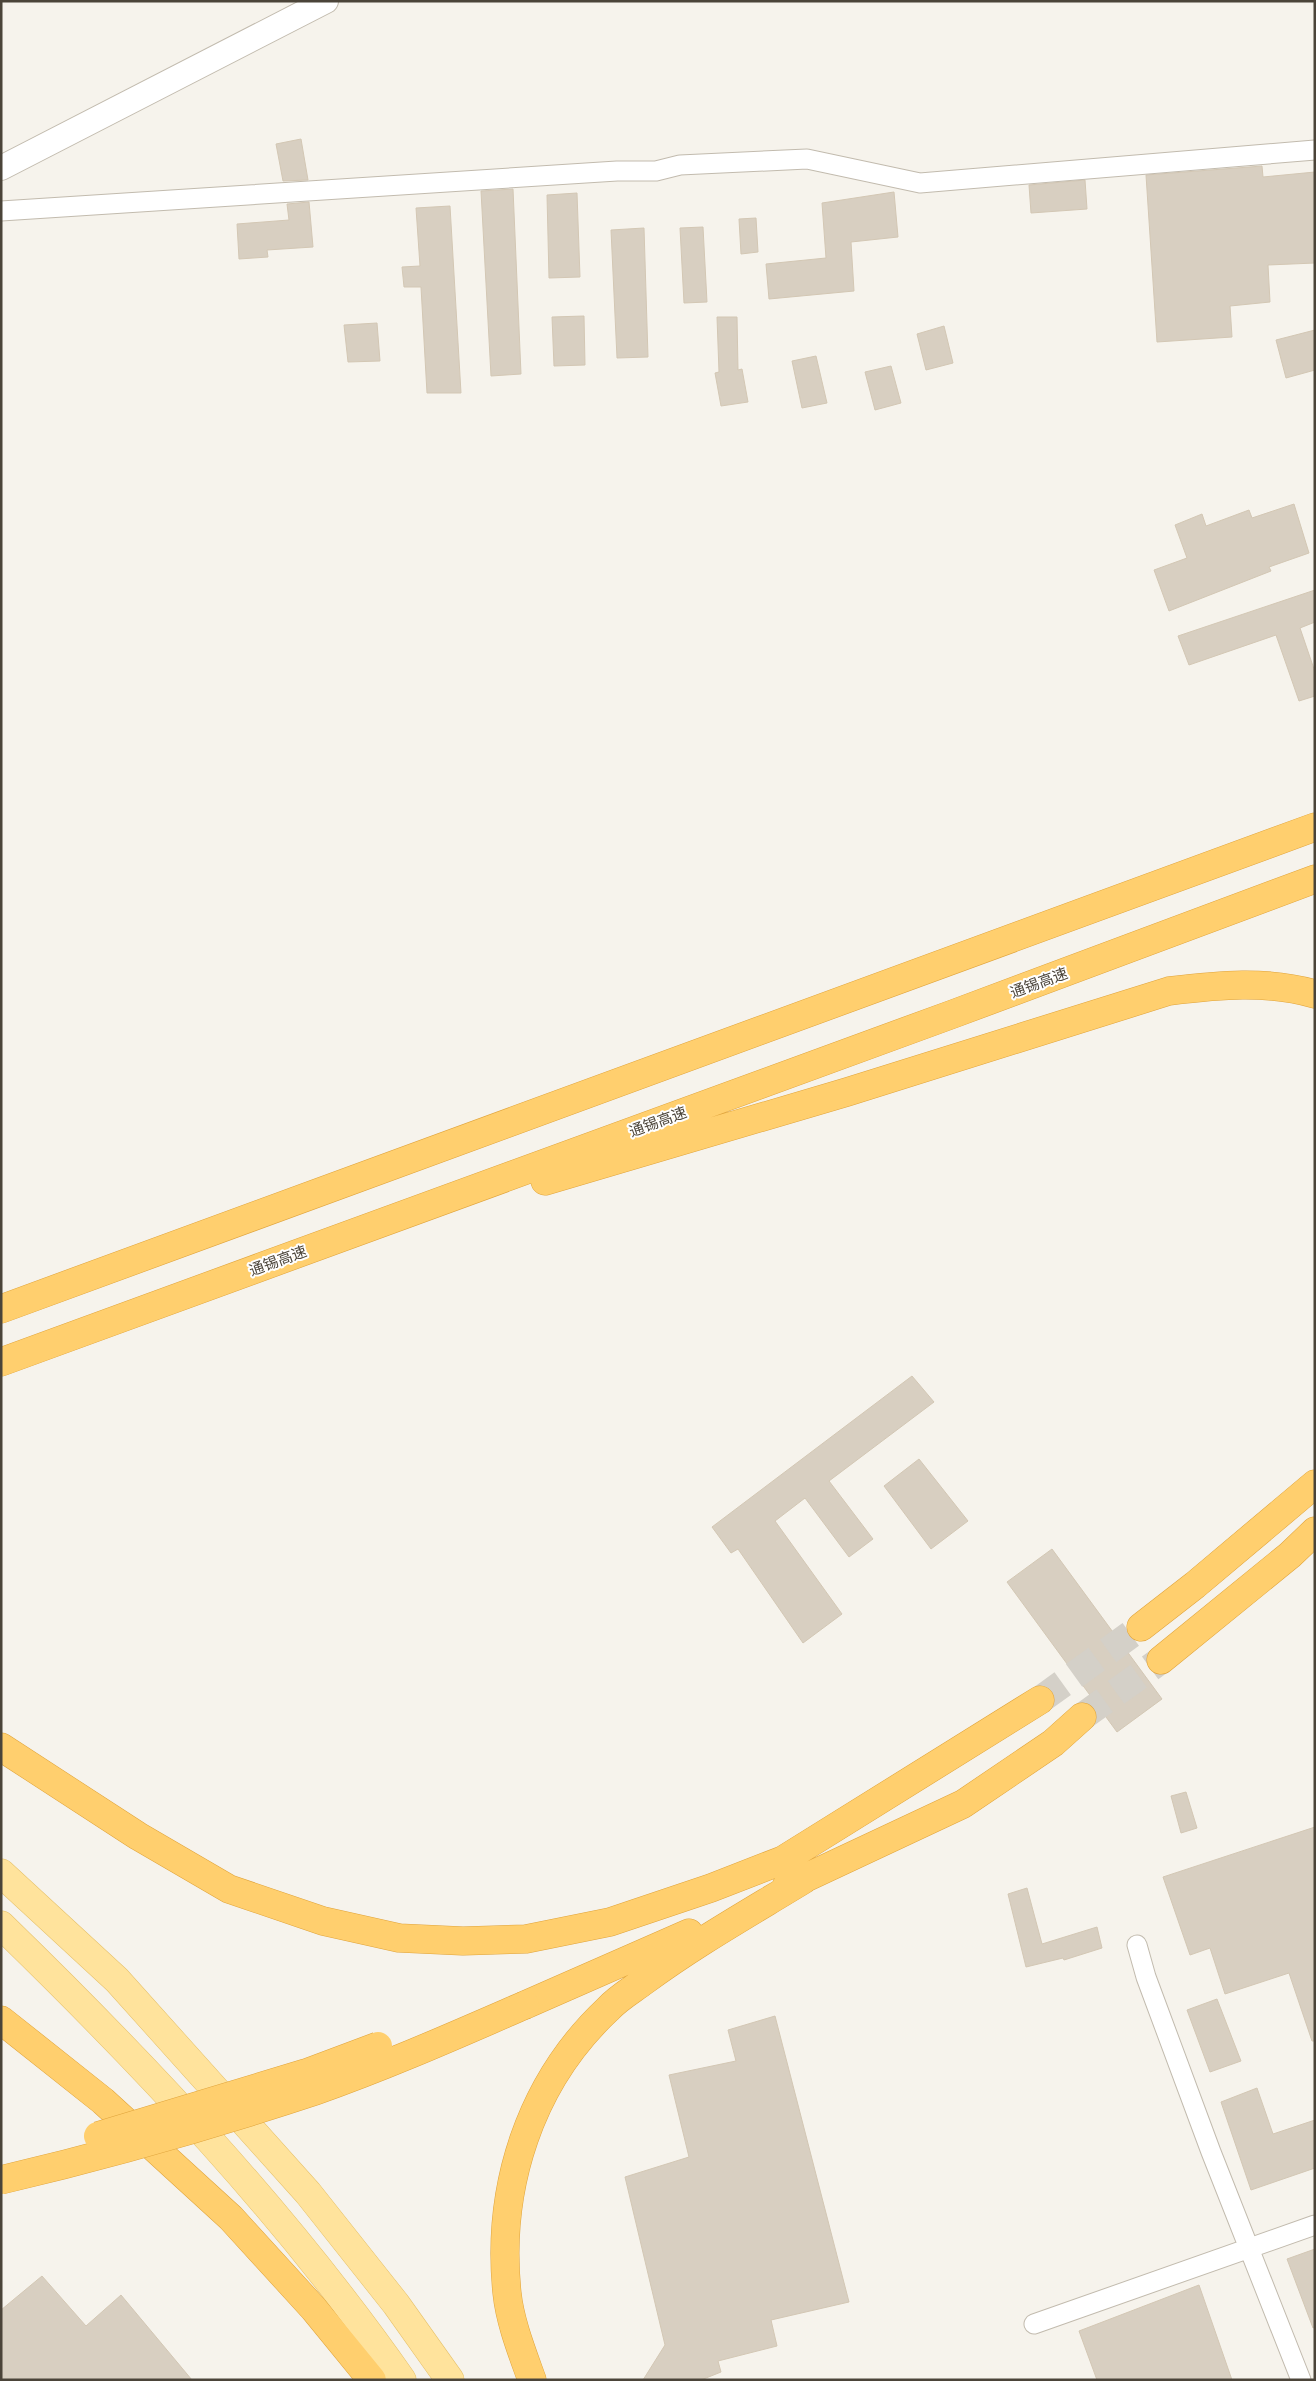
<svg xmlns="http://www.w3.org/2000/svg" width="1316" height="2381" font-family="'Space Grotesk','Noto Sans SC',sans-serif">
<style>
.building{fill:#d8cfc1;stroke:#d3c7b4}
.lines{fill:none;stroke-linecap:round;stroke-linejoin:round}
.motorway-tunnel{stroke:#d4d0c8;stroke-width:28;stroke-dasharray:28 14;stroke-linecap:butt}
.minor-casing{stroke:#c2bbae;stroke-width:21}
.tertiary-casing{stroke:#c2bbae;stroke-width:26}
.primary-casing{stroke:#e6c16a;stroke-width:29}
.motorway-casing{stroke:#e0a43c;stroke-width:29}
.minor{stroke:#fff;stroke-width:19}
.tertiary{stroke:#fff;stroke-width:24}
.primary{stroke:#ffe39c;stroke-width:28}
.motorway{stroke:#ffcf6e;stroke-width:28}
.motorway-bridge-casing{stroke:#e0a43c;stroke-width:29;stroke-linecap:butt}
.motorway-bridge{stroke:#ffcf6e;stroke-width:28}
.labels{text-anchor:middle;stroke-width:4;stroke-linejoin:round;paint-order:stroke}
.street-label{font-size:15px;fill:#4b4439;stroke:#fff}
</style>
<rect width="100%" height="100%" fill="#f6f3ec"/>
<path class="building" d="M301,139L308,180L283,181L276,144Z
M1262,166L1263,177L1315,172V263L1268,265L1270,302L1230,306L1232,337L1157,342L1146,175Z
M1085,180L1087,209L1031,213L1029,185Z
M513,189L521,374L491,376L481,191Z
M894,192L898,237L851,242L854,291L769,299L766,264L826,258L822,203Z
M577,193L580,277L549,278L547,195Z
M309,202L313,247L267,250L268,257L239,259L237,224L289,220L287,204Z
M450,206L461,393H427L421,287H404L402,267L420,266L416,208Z
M756,218L758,252L741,254L739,219Z
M703,227L707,302L684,303L680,228Z
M644,228L648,357L617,358L611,230Z
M584,316L585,365L554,366L552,317Z
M717,317H737L738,370L742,369L748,402L721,406L715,373L719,372Z
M377,323L380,361L348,362L344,325Z
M944,326L953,363L926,370L917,334Z
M1315,330V370L1286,378L1276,340Z
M816,356L827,403L802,408L792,361Z
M891,366L901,403L875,410L865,372Z
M1294,504L1309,553L1269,567L1271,571L1169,611L1154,570L1187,558L1175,525L1202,514L1206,526L1249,510L1252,518Z
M1315,590V622L1300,628L1315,672V696L1299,701L1276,635L1189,665L1178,636Z
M912,1376L934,1402L829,1481L873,1539L849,1557L805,1498L775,1521L842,1614L803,1643L738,1549L731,1553L712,1527Z
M919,1459L968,1521L931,1549L884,1486Z
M1052,1549L1162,1699L1117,1732L1007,1582Z
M1186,1792L1197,1828L1181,1833L1171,1796Z
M1315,1827V2041H1312L1289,1973L1225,1994L1210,1948L1190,1955L1163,1877Z
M1027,1888L1042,1944L1097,1927L1102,1948L1064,1960L1063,1958L1026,1967L1008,1894Z
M1217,1999L1241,2061L1210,2072L1187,2010Z
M775,2016L849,2302L771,2320L777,2346L718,2361L721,2372L701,2380H643L665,2345L625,2177L689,2157L669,2075L736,2061L728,2030Z
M1257,2088L1273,2134L1315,2120V2168L1251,2190L1221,2102Z
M1315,2249V2327L1313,2328L1287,2259Z
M42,2276L86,2326L121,2295L192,2380H1V2310Z
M1199,2285L1232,2380H1097L1079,2331Z"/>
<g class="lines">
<path class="motorway-tunnel" d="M1040,1700L1141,1627
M1082,1717L1161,1660"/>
<defs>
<path id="minor" d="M1,211L617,171H656L680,165L807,159L920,183L1315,150
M1137,1945L1146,1977L1211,2152L1301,2380
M1034,2324L1315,2225"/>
<path id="tertiary" d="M1,168L326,1"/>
<path id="primary" d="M1,1873L117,1980L308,2193L396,2304L450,2380
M1,1925C146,2066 286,2214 402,2380"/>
<path id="motorway" d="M545,1181L847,1092L1169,991C1219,985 1266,980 1315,994
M1,1309L1315,827
M1,1362L953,1014L1315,879
M1141,1627L1195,1585L1315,1484
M1161,1660L1290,1555L1315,1531
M1,1747L138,1836L229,1889L323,1921L399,1938L463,1941L526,1939L610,1922L711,1888L783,1860L1040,1700
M786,1887L963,1804L1053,1743L1082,1717
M525,2005L689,1933
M1,2020L103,2101L231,2218L314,2309L372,2380
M532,2380C522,2352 510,2322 507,2293C496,2187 530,2082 608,2009C618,1998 632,1990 644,1981C694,1944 749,1913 803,1880"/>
</defs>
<use href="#minor" class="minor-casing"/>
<use href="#tertiary" class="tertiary-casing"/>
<use href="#primary" class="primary-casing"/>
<use href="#motorway" class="motorway-casing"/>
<use href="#minor" class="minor"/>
<use href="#tertiary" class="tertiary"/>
<use href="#primary" class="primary"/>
<use href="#motorway" class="motorway"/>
<defs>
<path id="motorway-bridge" d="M98,2136L306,2073L378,2046
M1,2180C107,2155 212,2125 315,2091C386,2066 456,2035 525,2005"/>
</defs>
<use href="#motorway-bridge" class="motorway-bridge-casing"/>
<use href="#motorway-bridge" class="motorway-bridge"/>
</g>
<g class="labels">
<g class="street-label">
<text transform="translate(1039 983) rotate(-20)" y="5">通锡高速</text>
<text transform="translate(658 1122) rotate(-20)" y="5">通锡高速</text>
<text transform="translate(278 1261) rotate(-20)" y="5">通锡高速</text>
</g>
</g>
<rect width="1316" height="2381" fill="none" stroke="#4b4439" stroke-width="5"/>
</svg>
